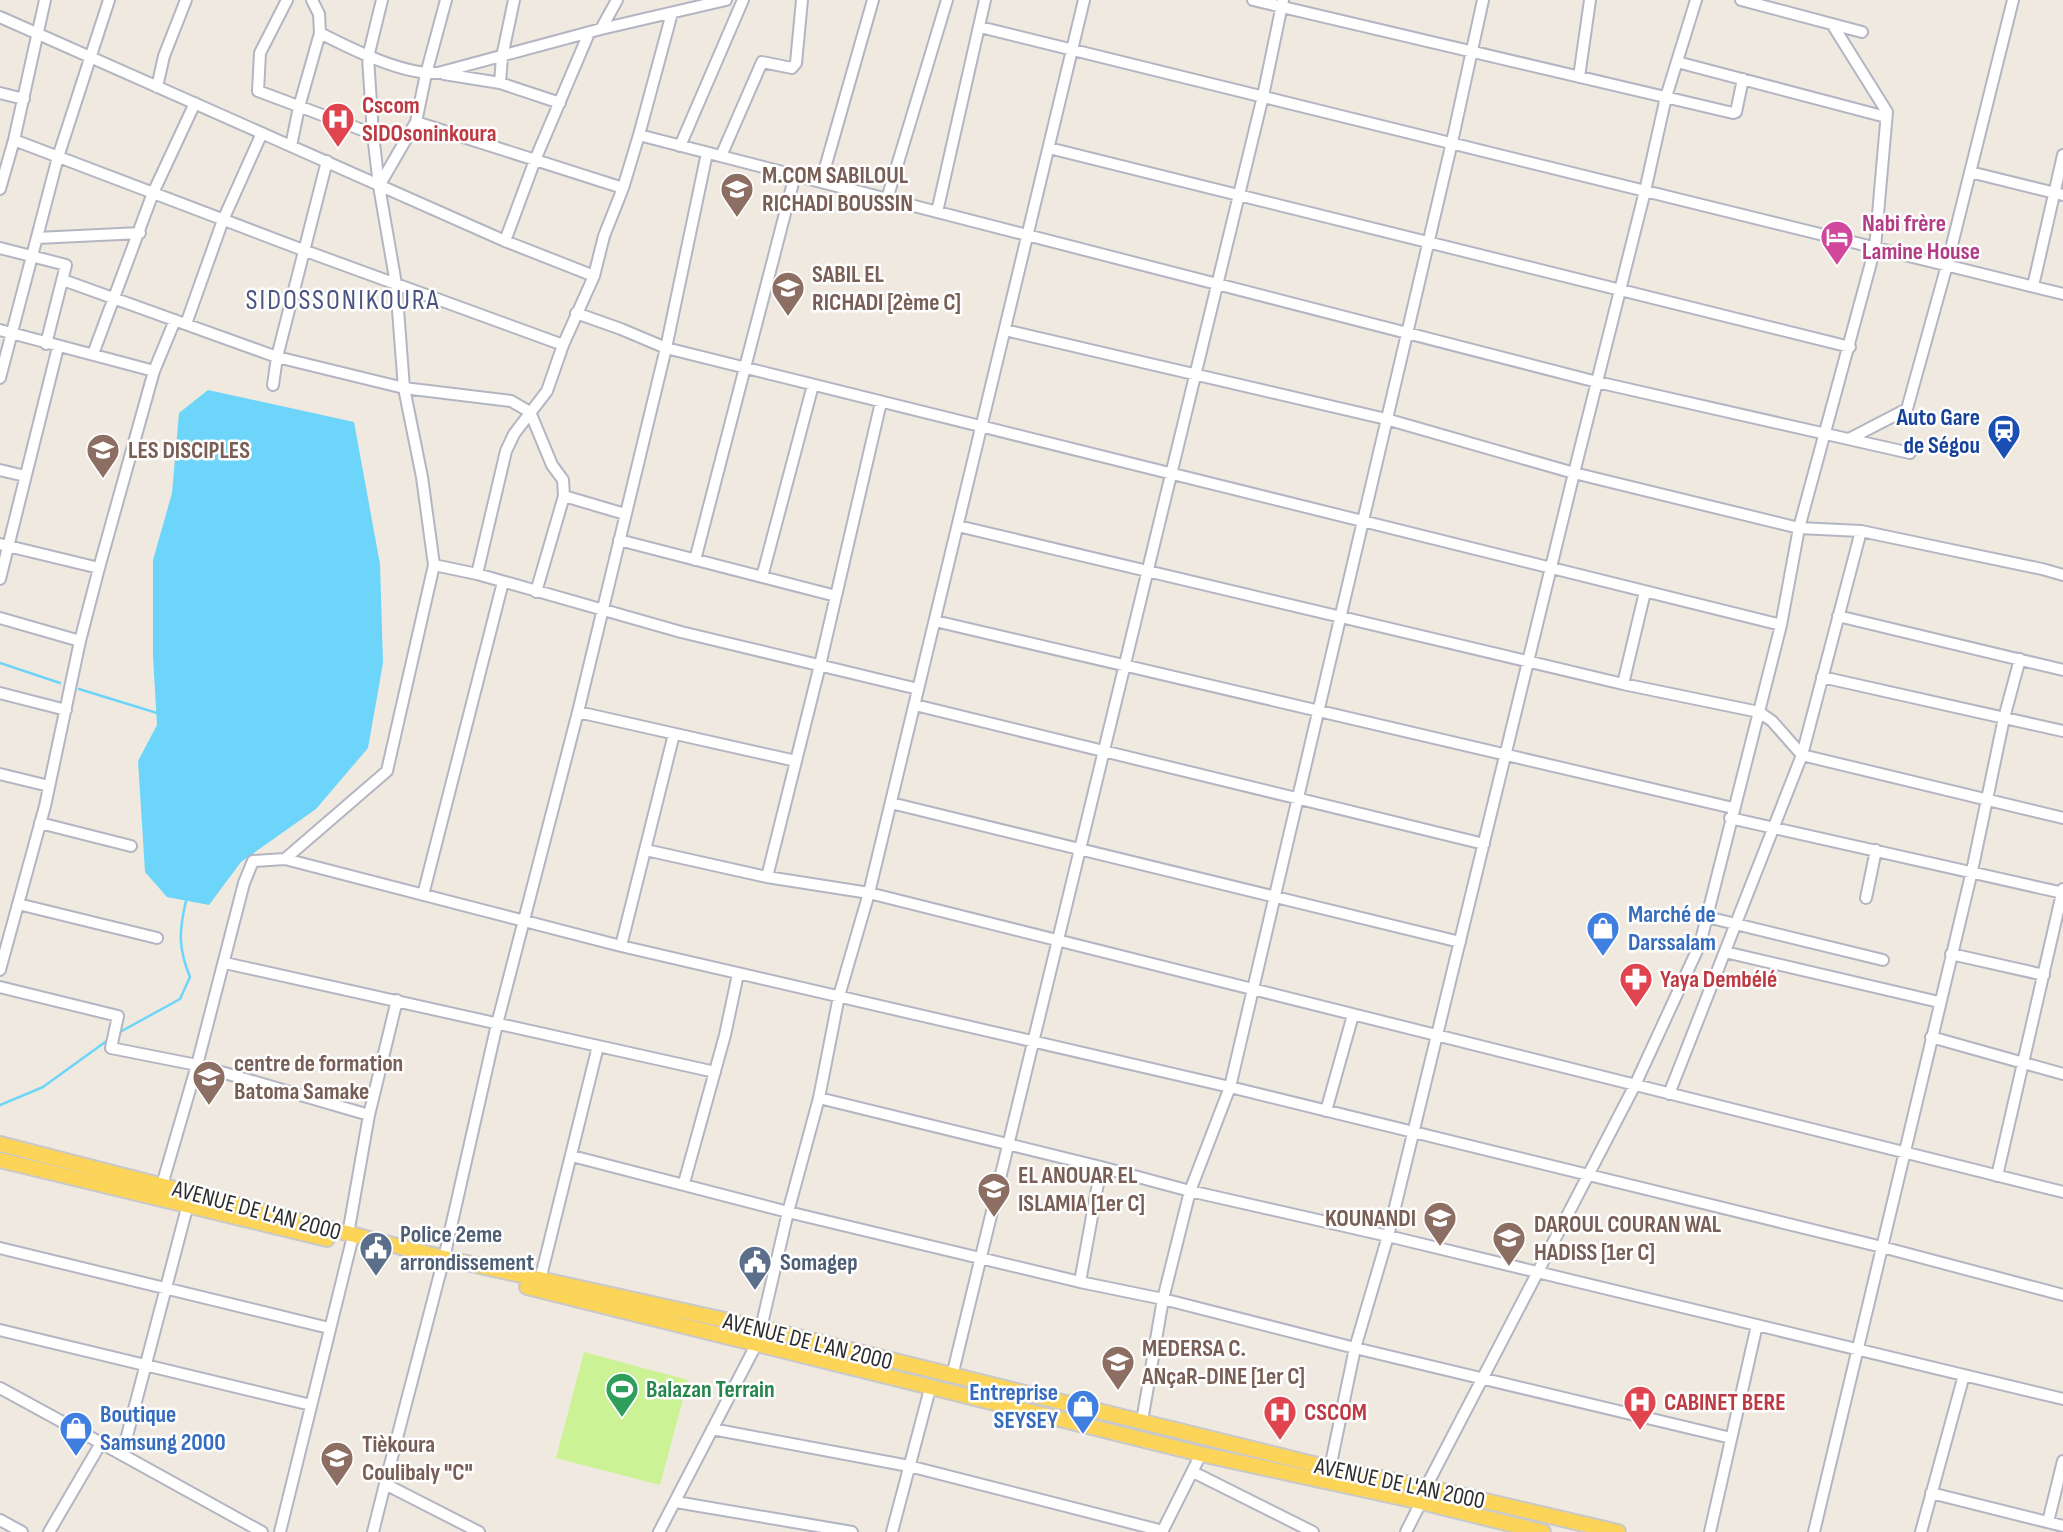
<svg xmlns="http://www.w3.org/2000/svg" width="2063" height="1532" font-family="'Sofia Sans Condensed',sans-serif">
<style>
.pitch{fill:#cbf294}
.water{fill:#6cd5f9}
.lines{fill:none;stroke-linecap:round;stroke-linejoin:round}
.stream{stroke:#6cd5f9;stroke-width:2.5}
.minor-casing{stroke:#b3b6c2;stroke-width:14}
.major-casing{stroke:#c9c9c9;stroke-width:18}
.minor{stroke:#fff;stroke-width:10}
.major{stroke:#fcd458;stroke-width:14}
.labels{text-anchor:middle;stroke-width:5;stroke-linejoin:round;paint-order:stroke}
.health-label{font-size:24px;font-weight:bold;fill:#be3a42;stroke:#fff;text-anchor:start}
.education-label{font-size:24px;font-weight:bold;fill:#785e54;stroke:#fff;text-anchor:start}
.hotel-label{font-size:24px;font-weight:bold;fill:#b23c85;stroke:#fff;text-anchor:start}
.transit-label{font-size:24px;font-weight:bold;fill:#164399;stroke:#fff;text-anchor:end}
.shop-label{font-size:24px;font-weight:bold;fill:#366cbe;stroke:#fff;text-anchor:start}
.street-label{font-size:24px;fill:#2e2e2e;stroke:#fff}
.service-label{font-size:24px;font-weight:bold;fill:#4e5e75;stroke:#fff;text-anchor:start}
.leisure-label{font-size:24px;font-weight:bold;fill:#27864d;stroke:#fff;text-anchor:start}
.quarter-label{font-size:28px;letter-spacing:2px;fill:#495483;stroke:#fff}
</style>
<rect width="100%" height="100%" fill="#f0e9e0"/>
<path class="pitch" d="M584,1352L688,1380L660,1485L556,1458Z"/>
<path class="water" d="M208,390L354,422L380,564L383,663L368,748L316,809L241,862L209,905L167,897L145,872L138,761L157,725L153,656V560L172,493L179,413Z"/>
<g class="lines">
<path class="stream" d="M0,663L60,683
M79,689L157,713
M120,1032L180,999L190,977C178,948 179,931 186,901
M0,1105L43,1087L108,1040"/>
<defs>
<path id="minor" d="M287,0L260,53L258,91L373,134
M1253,0L1733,113L1736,112L1743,79
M1741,0L1862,32
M0,17L505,241L594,276
M980,27L2063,294
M601,29L617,0
M320,33C352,49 402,75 438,73L601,29L726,0
M1677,62L1886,117
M444,74L500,83L560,103
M1579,77L1590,0
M500,83L502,57L514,0
M157,87L164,56L186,0
M0,93L24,99
M416,122L623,188
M639,135L1597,382L1910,453
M14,140L303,250L563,345
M291,146L299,107L320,33L319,14L312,0
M680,146L743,0
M1049,148L1850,347
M721,156L762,62L792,68L796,63L802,0
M1970,172L2063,195
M821,182L873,0
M379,186L416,122L426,74L446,0
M0,189L14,140L45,0
M887,199L947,0
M937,212L985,0
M37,238L140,233
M505,241L535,160L589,33
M0,248L66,265L46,344
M63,280L277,357L404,388L511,401L530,412L552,465L563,480L564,496L536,592
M2033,286L2063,155
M576,313L621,329L666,348L1781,625
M186,324L223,220L262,133
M0,330L154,371
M1005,330L1386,419L1574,473L1799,528L1861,531L2042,569L2063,575
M93,354L153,193L195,103
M0,378L58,157L109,0
M273,385L277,357L327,161
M1849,439L1907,409L1947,265L2013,0
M0,470L25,476
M564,496L625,514
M958,526L1623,684L1759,712L1772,721L1802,755L2063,818
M619,540L836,596
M0,544L99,568
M695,560L795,175
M434,565L477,574L681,632L918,689
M477,574L506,451L514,434L547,391L563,345L594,276L604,236L623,188L639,135L672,13
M762,577L813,385
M0,579L58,347
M1838,616L2063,670
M0,618L80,641
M935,621L1733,808
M1822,677L2063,731
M1623,684L1645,592
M0,693L66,710
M915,705L1484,844
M578,712L796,761
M0,774L49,786
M891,803L1460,942
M1730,818L2063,893
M40,823L131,846
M646,850L767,877L869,893L2063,1192
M285,859L621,946L1230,1087L1882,1247L2063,1295
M767,877L820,665L881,402
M423,895L503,582
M1866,898L1876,850
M18,904L157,938
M1707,917L1883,960
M621,946L674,734
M1725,952L1939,1002
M1951,954L2044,975
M225,963L715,1072
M0,970L45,806L80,641L99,568L154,371L175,320
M0,987L118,1016L111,1048L197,1065L369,1115
M1931,1037L2063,1074
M1669,1094L1802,755L1861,531
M819,1098L1101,1167L1190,1191L1388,1236L2063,1399
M1326,1111L1353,1015
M572,1156L788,1212L1080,1282L1163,1299L1355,1348L1731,1438
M1997,1176L2063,889
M684,1183L725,1035L738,974
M162,1185L197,1065L244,883L253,861L285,859L387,771L434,565L422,477L404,388L396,284L379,186L373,134L368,57L382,0
M348,1234L369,1115L397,1000
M0,1248L329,1328
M540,1280L598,1046
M1080,1282L1101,1167
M0,1330L311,1405
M952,1376L1263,96L1283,0
M0,1388L101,1443
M1142,1421L1163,1299L1190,1191L1230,1087L1452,142L1483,0
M712,1429L909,1466L1163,1531
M122,1455L188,1204
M1330,1468L1355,1348L1388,1236L1574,473L1645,191L1666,97L1696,0
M1193,1472L1313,1532
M385,1484L444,1258L497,1024L578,712L666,348L707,153
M1931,1493L2063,1526
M676,1502L852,1532
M0,1520L22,1532
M2048,1522L2063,1461
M49,1532L101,1443L262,1532
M280,1532L351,1244
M373,1532L385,1484L479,1532
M659,1532L757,1343L761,1328L788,1212L819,1098L839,996L869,893L1084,0
M892,1532L931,1385
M1162,1532L1201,1454
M1406,1532L1421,1502L1426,1487L1635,1085L1700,944L1781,625L1799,528L1875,248L1887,112L1832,24
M1710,1532L1757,1325
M1814,1532L1972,871L2004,718L2020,659
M1921,1532L1964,1375"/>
<path id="major" d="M0,1144L444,1258L761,1328L1330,1468L1426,1487L1618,1532
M0,1160L327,1239
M527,1287L1201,1454L1421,1502L1543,1532"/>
</defs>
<use href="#minor" class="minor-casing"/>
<use href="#major" class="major-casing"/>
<use href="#minor" class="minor"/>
<use href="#major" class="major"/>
</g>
<defs>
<symbol id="hospital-pin" viewBox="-11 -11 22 30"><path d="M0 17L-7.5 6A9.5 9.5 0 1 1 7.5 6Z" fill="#e0444e" stroke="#fff"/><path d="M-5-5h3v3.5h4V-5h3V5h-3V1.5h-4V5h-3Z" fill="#fff"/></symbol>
<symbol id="school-pin" viewBox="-11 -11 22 30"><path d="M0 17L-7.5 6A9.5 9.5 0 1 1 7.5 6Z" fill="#8d6e63" stroke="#fff"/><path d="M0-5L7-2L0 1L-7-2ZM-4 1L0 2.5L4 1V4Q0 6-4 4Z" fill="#fff"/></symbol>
<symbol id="hotel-pin" viewBox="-11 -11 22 30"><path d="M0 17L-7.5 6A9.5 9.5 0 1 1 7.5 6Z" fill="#d1479c" stroke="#fff"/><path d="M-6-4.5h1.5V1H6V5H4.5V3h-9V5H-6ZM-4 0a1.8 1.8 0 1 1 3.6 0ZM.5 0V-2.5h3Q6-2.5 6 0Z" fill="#fff"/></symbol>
<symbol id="station-pin" viewBox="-11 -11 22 30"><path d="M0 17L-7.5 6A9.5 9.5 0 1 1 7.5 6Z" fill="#1a4fb4" stroke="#fff"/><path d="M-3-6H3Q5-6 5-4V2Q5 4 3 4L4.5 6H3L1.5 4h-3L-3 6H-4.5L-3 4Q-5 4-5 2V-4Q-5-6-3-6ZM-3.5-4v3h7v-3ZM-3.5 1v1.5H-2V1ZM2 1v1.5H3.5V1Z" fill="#fff"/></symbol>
<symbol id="shop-pin" viewBox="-11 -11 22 30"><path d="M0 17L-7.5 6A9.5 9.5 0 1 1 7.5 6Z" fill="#3f7fe0" stroke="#fff"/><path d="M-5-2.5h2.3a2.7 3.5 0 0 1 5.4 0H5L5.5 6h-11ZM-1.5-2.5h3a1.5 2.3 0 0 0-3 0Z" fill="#fff"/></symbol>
<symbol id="pharmacy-pin" viewBox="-11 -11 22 30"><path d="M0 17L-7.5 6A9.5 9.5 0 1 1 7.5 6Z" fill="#e0444e" stroke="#fff"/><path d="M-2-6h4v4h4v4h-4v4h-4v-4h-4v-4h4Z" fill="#fff"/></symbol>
<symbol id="civic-pin" viewBox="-11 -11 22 30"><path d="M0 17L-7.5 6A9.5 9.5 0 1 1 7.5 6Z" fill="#5c6f8a" stroke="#fff"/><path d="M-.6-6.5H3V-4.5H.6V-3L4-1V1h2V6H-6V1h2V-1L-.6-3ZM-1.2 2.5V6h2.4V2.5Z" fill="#fff"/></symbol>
<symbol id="stadium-pin" viewBox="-11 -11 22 30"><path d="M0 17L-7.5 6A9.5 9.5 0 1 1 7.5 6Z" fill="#2e9e5b" stroke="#fff"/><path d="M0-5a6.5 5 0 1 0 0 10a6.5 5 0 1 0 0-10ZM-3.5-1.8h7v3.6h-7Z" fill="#fff"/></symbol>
</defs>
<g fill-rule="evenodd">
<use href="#hospital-pin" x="319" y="100" width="38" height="52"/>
<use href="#school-pin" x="718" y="170" width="38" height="52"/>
<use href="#hotel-pin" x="1818" y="218" width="38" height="52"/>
<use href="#school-pin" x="769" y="269" width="38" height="52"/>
<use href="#station-pin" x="1985" y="412" width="38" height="52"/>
<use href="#school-pin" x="84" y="431" width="38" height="52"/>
<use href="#shop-pin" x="1584" y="909" width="38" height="52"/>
<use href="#pharmacy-pin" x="1617" y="960" width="38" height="52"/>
<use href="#school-pin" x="190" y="1058" width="38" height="52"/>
<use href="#school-pin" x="975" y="1170" width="38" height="52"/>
<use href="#school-pin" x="1421" y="1199" width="38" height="52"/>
<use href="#school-pin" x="1490" y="1219" width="38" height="52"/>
<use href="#civic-pin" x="357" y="1229" width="38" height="52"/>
<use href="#civic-pin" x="736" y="1243" width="38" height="52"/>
<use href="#school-pin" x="1099" y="1343" width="38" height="52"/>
<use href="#stadium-pin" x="603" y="1370" width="38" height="52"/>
<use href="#hospital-pin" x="1621" y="1383" width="38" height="52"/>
<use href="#shop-pin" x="1064" y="1387" width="38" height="52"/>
<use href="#hospital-pin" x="1261" y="1393" width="38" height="52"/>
<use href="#shop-pin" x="57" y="1409" width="38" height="52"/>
<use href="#school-pin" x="318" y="1439" width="38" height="52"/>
</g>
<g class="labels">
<g class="health-label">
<text x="362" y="113">Cscom<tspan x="362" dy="28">SIDOsoninkoura</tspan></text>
<text x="1660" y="987">Yaya Dembélé</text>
<text x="1664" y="1410">CABINET BERE</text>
<text x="1304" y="1420">CSCOM</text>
</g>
<g class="education-label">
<text x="762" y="183">M.COM SABILOUL<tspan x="762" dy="28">RICHADI BOUSSIN</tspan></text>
<text x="812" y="282">SABIL EL<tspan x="812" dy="28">RICHADI [2ème C]</tspan></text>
<text x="128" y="458">LES DISCIPLES</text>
<text x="234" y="1071">centre de formation<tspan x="234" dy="28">Batoma Samake</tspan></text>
<text x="1018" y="1183">EL ANOUAR EL<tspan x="1018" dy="28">ISLAMIA [1er C]</tspan></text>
<text x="1416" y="1226" text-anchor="end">KOUNANDI</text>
<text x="1534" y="1232">DAROUL COURAN WAL<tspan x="1534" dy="28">HADISS [1er C]</tspan></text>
<text x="1142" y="1356">MEDERSA C.<tspan x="1142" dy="28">ANçaR-DINE [1er C]</tspan></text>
<text x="362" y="1452">Tièkoura<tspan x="362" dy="28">Coulibaly "C"</tspan></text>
</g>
<g class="hotel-label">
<text x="1862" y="231">Nabi frère<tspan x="1862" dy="28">Lamine House</tspan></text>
</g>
<g class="transit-label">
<text x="1980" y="425">Auto Gare<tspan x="1980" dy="28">de Ségou</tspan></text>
</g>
<g class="shop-label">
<text x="1628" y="922">Marché de<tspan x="1628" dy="28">Darssalam</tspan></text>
<text x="1058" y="1400" text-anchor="end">Entreprise<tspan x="1058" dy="28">SEYSEY</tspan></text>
<text x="100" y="1422">Boutique<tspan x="100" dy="28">Samsung 2000</tspan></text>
</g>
<g class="street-label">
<text transform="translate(257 1210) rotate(15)" y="8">AVENUE DE L'AN 2000</text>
<text transform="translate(808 1341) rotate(14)" y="8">AVENUE DE L'AN 2000</text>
<text transform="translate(1400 1483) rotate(12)" y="8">AVENUE DE L'AN 2000</text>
</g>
<g class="service-label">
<text x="400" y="1242">Police 2eme<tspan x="400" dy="28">arrondissement</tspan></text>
<text x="780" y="1270">Somagep</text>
</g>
<g class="leisure-label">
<text x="646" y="1397">Balazan Terrain</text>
</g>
<g class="quarter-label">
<text x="343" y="309">SIDOSSONIKOURA</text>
</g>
</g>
</svg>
